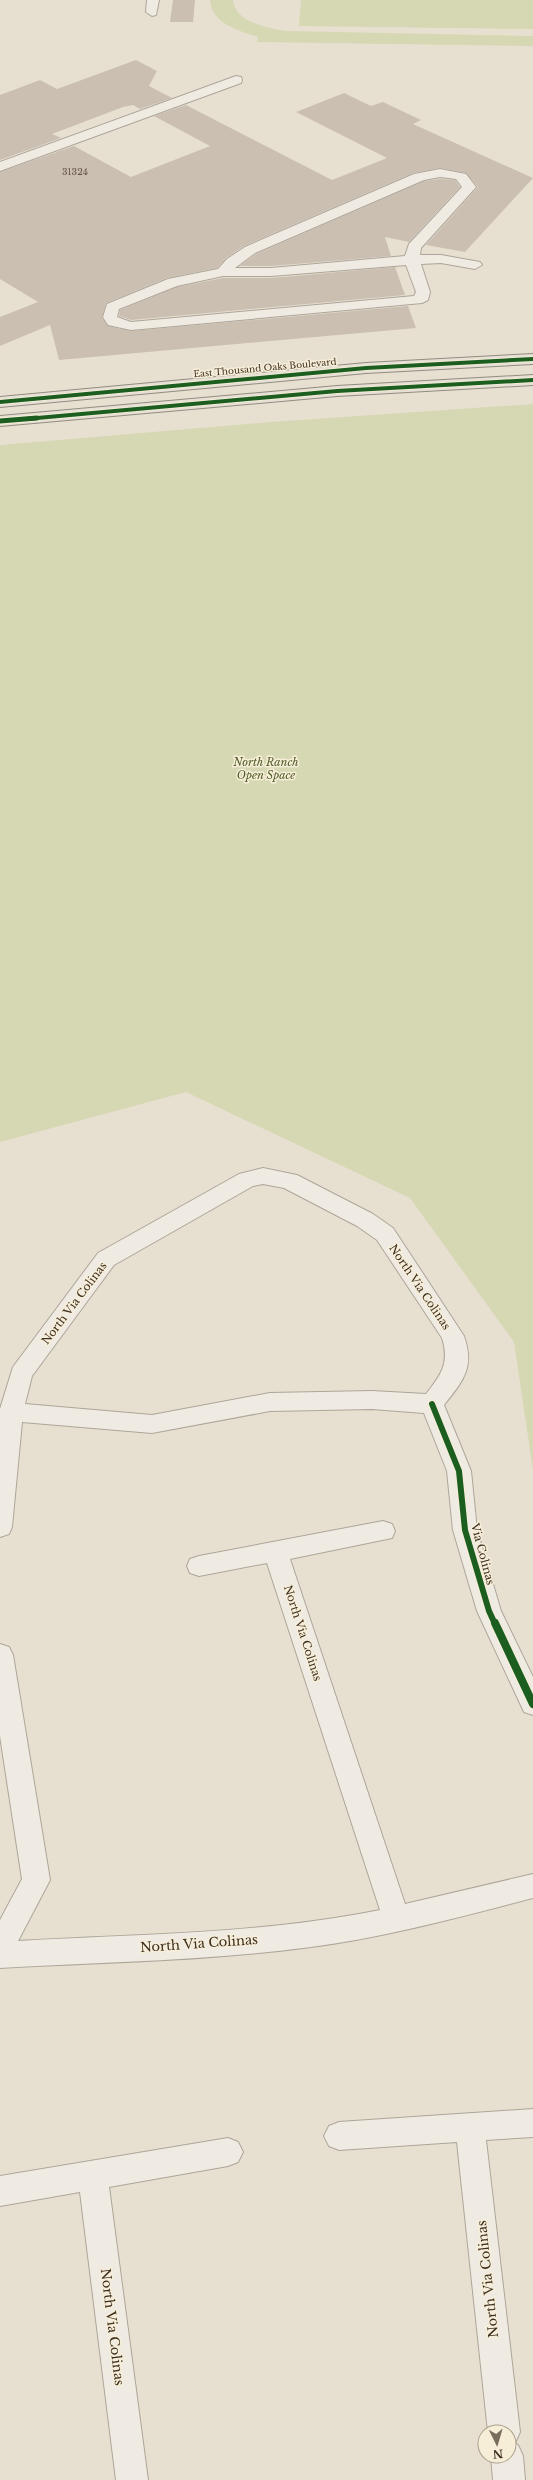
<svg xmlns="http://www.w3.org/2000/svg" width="533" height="2480" font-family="'Libre Baskerville',serif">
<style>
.green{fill:#d6d7b3}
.building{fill:#cbbfb2}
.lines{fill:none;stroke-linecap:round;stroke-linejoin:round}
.minor-casing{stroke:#ada599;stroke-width:2}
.major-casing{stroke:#928b80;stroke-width:2}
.minor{fill:#efebe3;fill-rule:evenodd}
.major{fill:#e6e1d4;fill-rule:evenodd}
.cycleway-far3-casing{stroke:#f7eed8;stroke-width:5.5}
.cycleway-far2-casing{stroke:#f7eed8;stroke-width:7}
.cycleway-far1-casing{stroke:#f7eed8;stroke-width:8}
.cycleway-casing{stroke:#f7eed8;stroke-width:10}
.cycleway-far3{stroke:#1b5e20;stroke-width:4}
.cycleway-far2{stroke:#1b5e20;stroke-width:5}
.cycleway-far1{stroke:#1b5e20;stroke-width:6}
.cycleway{stroke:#1b5e20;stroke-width:8}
.labels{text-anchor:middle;stroke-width:3;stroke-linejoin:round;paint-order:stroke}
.number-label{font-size:9px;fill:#605244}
.far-street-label{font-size:9px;fill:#3d2e20;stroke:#f7eed8}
.park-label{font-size:11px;font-style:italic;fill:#4d5a26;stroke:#f7eed8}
.street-label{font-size:11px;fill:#3d2e20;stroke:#f7eed8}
.near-street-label{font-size:13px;fill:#3d2e20;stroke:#f7eed8}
</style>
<rect width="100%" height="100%" fill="#e7e0d1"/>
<path class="green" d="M210,0H233C235,22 267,28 285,31L533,36V46L257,42L258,37C239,31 211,23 210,0Z
M301,0H533V29L299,26Z
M533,404V1470L514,1342L410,1198L186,1092L0,1142V445L271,422Z"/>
<path class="building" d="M173,0H195L193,22H170Z
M136,60L157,71L149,86L172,98L140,109L133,105L123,107L52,134L61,138L0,160V95L40,80L57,89Z
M344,93L371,106L383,102L421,120L413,124L533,178L465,252L426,245L478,187L466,173L440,168L413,173L244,246L226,258L217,268L167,278L106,303L102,318L108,326L131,331L408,306L416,328L59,360L50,325L0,346V317L38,302L0,279V172L74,146L131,177L210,146L154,116L186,105L332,180L387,158L296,112Z
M440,179L455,180L460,187L409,242L385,237L391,256L271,266H240L256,254L424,181Z
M395,267L405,295L131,320L119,316L120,310L177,287L223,278H271Z"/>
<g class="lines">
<defs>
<path id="minor" d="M147,0H159L156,15L152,16L146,12Z
M236,76L241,77L242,80L241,83L0,171V162Z
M440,169L466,174L476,187L421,248L420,255H441L480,262L482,265L475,269L441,263L421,264L430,292L428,300L422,303L131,330L108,325L103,317L107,304L168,279L218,269L227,259L245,247L414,174ZM440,177L456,179L462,187L409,244L405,256L271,268H235L255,253L424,180ZM406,265L416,292L414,296L131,322L117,317L119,309L177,286L223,276H271Z
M263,1168L297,1175L373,1214L393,1228L464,1336C475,1368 463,1381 444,1405L471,1471L477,1530L501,1611L533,1677V1715L524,1712L477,1611L453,1530L447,1471L424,1413L372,1409L270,1411L152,1433L22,1422L12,1527L9,1534L0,1537V1409L13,1367L98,1253L239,1174ZM263,1184L284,1188L357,1226L377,1240L442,1338C450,1363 441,1375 426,1394L372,1391L270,1393L152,1415L25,1404L32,1376L114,1265L253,1186Z
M383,1521L392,1524L395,1531L392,1538L290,1559L405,1904L533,1874V1898C459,1917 387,1937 311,1947C208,1961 104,1962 0,1968V1920L22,1879L0,1736V1644L9,1647L13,1655L50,1880L18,1941C139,1934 261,1934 380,1910L267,1563L199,1576L190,1573L187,1566L190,1559L199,1556Z
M533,2109V2137L486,2140L520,2432L515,2443L518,2445L523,2456L525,2480H493L491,2456H509V2432H488L457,2142L339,2150L329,2146L324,2136L329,2126L339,2122Z
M228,2138L238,2142L243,2152L238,2162L228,2166L109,2187L148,2480H116L80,2192L0,2206V2176Z"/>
<path id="major" d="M533,354V364L366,373L0,407V397L366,363Z
M533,375V385L337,396L0,426V416L337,386Z"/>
</defs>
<use href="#minor" class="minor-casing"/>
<use href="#major" class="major-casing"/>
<use href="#minor" class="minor"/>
<use href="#major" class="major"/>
<defs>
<path id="cycleway-far3" d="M0,402L366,368L533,359
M26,419L337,391L533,380"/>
<path id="cycleway-far2" d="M0,421L37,418"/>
<path id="cycleway-far1" d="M432,1404L459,1471L465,1530L489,1611L495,1624"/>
<path id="cycleway" d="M495,1623L533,1704"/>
</defs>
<use href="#cycleway-far3" class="cycleway-far3-casing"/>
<use href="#cycleway-far2" class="cycleway-far2-casing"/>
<use href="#cycleway-far1" class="cycleway-far1-casing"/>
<use href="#cycleway" class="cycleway-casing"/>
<use href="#cycleway-far3" class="cycleway-far3"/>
<use href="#cycleway-far2" class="cycleway-far2"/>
<use href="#cycleway-far1" class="cycleway-far1"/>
<use href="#cycleway" class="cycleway"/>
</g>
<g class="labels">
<g class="number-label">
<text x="75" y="175">31324</text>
</g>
<g class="far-street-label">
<text transform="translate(265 368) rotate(-5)" y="3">East Thousand Oaks Boulevard</text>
</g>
<g class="park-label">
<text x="266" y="766">North Ranch<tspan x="266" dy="13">Open Space</tspan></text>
</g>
<g class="street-label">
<text transform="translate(420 1287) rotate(56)" y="4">North Via Colinas</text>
<text transform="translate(74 1303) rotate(-53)" y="4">North Via Colinas</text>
<text transform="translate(483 1554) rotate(75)" y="4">Via Colinas</text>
<text transform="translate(303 1633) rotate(72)" y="4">North Via Colinas</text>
</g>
<g class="near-street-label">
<text transform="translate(199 1943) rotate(-4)" y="5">North Via Colinas</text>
<text transform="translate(487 2279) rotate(-96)" y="5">North Via Colinas</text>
<text transform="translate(113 2327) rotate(83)" y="5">North Via Colinas</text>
</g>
</g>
<g transform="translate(497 2444) rotate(175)"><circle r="19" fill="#f7eed8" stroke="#ada18e"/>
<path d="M0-3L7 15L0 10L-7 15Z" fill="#786c5e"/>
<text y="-6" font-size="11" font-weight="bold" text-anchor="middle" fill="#3d2e20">N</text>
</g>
</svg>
